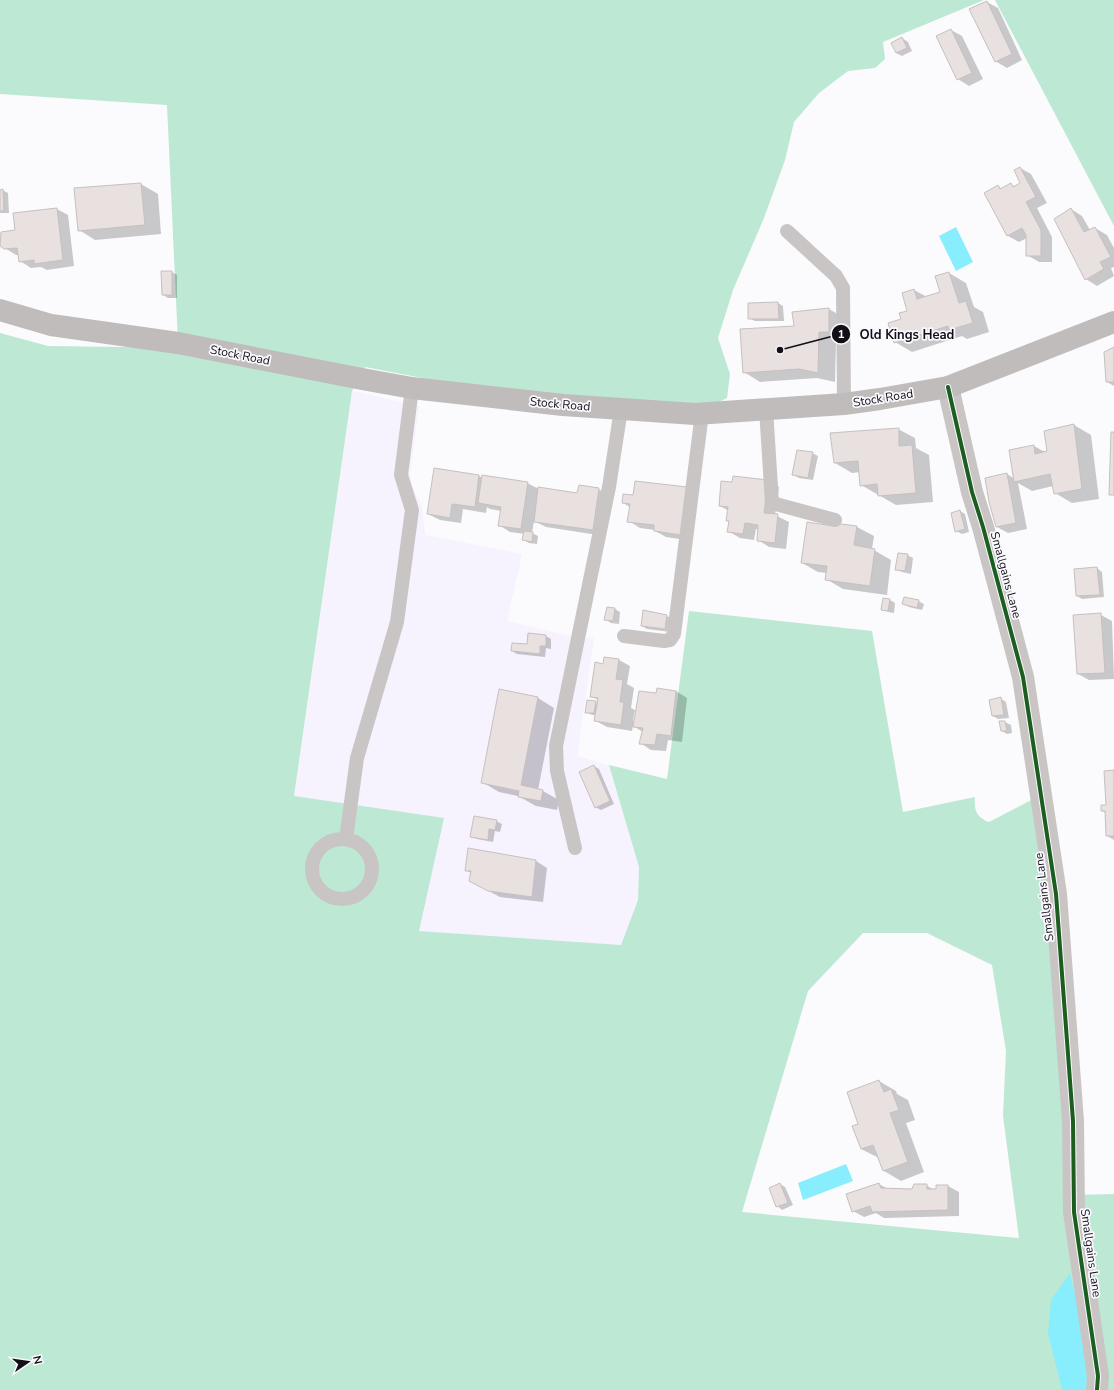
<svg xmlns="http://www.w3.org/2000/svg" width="1114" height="1390" font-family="'Nunito Sans',sans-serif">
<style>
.built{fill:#f6f2fe}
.green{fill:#bde8d3;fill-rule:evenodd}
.water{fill:#88edfc}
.shadow{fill:#0003}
.building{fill:#e9e0e0;stroke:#c6c0c0}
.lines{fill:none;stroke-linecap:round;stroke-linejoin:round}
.lane{stroke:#cac5c5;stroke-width:14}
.street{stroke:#cac5c5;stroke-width:22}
.secondary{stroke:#c0bcbb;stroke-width:22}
.cycleway-casing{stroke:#faf9fe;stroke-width:6}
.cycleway{stroke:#1b5e20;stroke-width:4}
.labels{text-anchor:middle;stroke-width:3.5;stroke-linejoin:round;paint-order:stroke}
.street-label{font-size:12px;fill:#120f17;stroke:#faf9fe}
.leader{fill:none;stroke:#120f17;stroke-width:1.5}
.callout-dot{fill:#120f17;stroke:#faf9fe;stroke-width:1.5}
.mark-label{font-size:12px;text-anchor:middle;font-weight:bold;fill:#fff}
.callout-label{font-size:13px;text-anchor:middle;font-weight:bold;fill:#120f17;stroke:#faf9fe;stroke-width:3.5;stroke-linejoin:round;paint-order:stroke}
</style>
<rect width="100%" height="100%" fill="#fbfafd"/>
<path class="built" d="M352,391L419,406L410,475L412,486L422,506L425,535L522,554L507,621L578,638H594L577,756L609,765L639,867L638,900L621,945L419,931L294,796Z"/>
<path class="green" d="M0,0H984L883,42L885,59L875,68L848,71L819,93L794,122L785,160L764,218L733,290L718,338L730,374L727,398L695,414L563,405L365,367L352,391L294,796L444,818L419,931L621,945L638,900L639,867L609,765L667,779L689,611L872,631L903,812L975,797C974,810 976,817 989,822L1041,795L1074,1195L1114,1194V1390H0V333L48,346L196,348L178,343L167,105L0,94ZM863,933H927L992,965L1006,1051L1003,1116L1019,1238L742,1212L808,991Z
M995,0H1114V226Z"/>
<path class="water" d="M956,227L973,262L956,271L939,236Z
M846,1164L853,1181L803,1200L798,1183Z
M1070,1273L1086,1343L1087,1390H1062L1048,1333L1051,1300Z"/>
<path class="shadow" d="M987,2L998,8L1022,60L1007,68L995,61Z
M951,30L962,36L983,79L969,86L958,79Z
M902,38L908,42L912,51L902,56L896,53Z
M1020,168L1031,174L1047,203L1037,208L1052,237V262H1039L1027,255V238L1019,242L1008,236L985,193L998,186L1002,189L1011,184L1015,187L1022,184Z
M141,184L158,194L161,234L95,240L79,230Z
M2,190L8,193L9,213H0V191Z
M57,209L68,215L74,266L47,270L41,267L31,268L20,261L19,255H16L0,245L1,233L16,231Z
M1071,209L1082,216L1090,230L1095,228L1107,235L1114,248V267L1111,268L1114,276L1097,286L1086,279Z
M172,272L177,275V298H168L163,295Z
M949,273L966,283L974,307L983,312L989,332L967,339L962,336L912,352L895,342L902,320L908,312L914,290L927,297L941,293Z
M778,303L783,306L784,321H755L749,318Z
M829,309L846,319V341H836L835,382L817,378L760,382L744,372L795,326Z
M1114,348V386L1107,382Z
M1074,425L1091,435L1099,499L1072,503L1055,493L1053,486L1032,491L1018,483L1027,529L1008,533L997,527L1007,474L1015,479L1010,451L1034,446L1045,452H1048Z
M898,429L915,438L916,448L929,455L933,502L896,505L861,485L860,472L852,473L835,463Z
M812,453L818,456L813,480L799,478L794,475Z
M479,476L483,478L527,483L539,489L578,494L598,489L609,495L604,536L546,527L534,521L532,533L538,536L537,544L529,543L524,540L525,534L510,532L499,525L501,511L490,509L487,507L486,513L463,509L461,523L440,520L428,514Z
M768,481L779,487L775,515L789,522L786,549L769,547L758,540L759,529H756L754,540L740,538L728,531L730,522L728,521L729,511L720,506L733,483Z
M624,495L692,541L666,537L655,531V530L640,528L629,521L630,507L623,503Z
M960,511L965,514L969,532L962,534L956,531Z
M834,527H857L874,536L872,549L891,560L887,595L843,589L826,579L827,573L818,572L802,563Z
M907,555L913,558L911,574L902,572L896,569Z
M1097,568L1102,572L1104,597L1082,599L1077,596Z
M884,599L890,600L895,603L894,613L888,612L883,609Z
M918,601L924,604L922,610L909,607L904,604Z
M607,608L615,609L620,612L619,624L611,623L605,619Z
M1101,615L1112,621L1114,679L1089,680L1078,674Z
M667,616L672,619L670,632L647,629L642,626Z
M529,634L546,636L551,639V649L546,648L545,657L517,654L512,651L528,645Z
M619,660L630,666L627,684L634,688L631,708L635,710L633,721L635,722L656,695L676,691L687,698L682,742L668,740L666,751L651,750L640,743L643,732L633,726L632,731L607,727L596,721V715H592L586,712L595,702L598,704V700L591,696L604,665Z
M538,698L554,708L538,790L543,791L559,800L557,810L536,806L518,796L499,792L482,782Z
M1000,698L1006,702L1009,718L998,719L993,716Z
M1000,722H1005L1011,725L1012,733L1007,734L1002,731Z
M594,766L599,769L614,804L601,810L595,807Z
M1114,771V840L1107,836L1106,813L1102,811L1107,806Z
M496,821L502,824L500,832L495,831L493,842L477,839L471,836Z
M536,861L547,868L543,902L500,897L470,881L472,874L466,870Z
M879,1081L896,1091L897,1094L908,1100L915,1120L906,1123L924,1172L901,1181L884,1171L879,1158L861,1149Z
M780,1184L785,1187L793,1205L782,1210L777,1206Z
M879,1184L888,1189L913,1190L926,1185L934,1190L948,1186L959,1192V1216L884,1218L876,1213L864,1217L853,1211Z"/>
<path class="building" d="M987,1L1012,54L995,62L969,9Z
M951,29L972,73L957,80L936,36Z
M902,37L907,48L896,53L891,43Z
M1020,167L1036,197L1026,202L1041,230V256H1026V235L1022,228L1007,236L984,193L998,185L1000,189L1011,183L1013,187L1020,183L1014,170Z
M141,183L145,225L78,231L74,188Z
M3,189L4,211H0V190Z
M57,208L63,260L34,264V260L19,262L17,248L4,249L0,246L1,232L15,230L13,213Z
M1071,208L1084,232L1095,227L1111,257L1100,262L1104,269L1085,280L1054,219Z
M161,271H172V295H162Z
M949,272L959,303L966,301L973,323L949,330L948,326L894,343L888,323L901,319L899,313L907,311L902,293L914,289L917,299L940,292L935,276Z
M778,302L779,319H748V303Z
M829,308V332H819L818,373L799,369L743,373L740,329L794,326L792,312Z
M1114,347V382H1106L1104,352Z
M1074,424L1082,489L1054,494L1050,474L1014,482L1009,450L1034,445L1035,454L1047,451L1044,431Z
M899,428V446L912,445L916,493L878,496L877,484L860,486L858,461L834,463L830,433Z
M1111,432H1114V495H1109Z
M797,450L813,452L808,478L792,475Z
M434,468L479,475L475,507L452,504L450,518L427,514Z
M1007,473L1016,523L996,527L989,502L985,478Z
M482,475L528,482L521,529L498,526L501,507L478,503Z
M733,476L768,480L764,513L778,514L775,543L757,541L758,525L745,523L743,534L727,532L729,521H726L728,507L719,506L721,481L732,482Z
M635,481L687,487L681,535L654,531V525L627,522L630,504L622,503L623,494L633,495Z
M579,485L599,488L593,530L534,522L538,487L577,493Z
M960,510L965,529L955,532L951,513Z
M807,522L833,526V523L857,526L854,545L875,549L870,586L825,580L827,566L801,563Z
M524,531L533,532L532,542L522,540Z
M898,553L908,554L905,571L895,570Z
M1097,567L1100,595L1076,596L1074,569Z
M904,597L919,600L917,608L902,604Z
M883,598L890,599L888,611L881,610Z
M607,607L615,608L613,621L604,620Z
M643,610L667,615L665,629L641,626Z
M1101,613L1105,673L1077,674L1073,615Z
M528,633L546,635V646H540V654L511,651L512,643L527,644Z
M604,657L619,659L616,679L623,680L620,702H624L621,725L594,721L598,698L590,697L595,662L603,664Z
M657,688L676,691L671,736L657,734L655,745L639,744L643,728L633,727L639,691L656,693Z
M499,689L538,697L521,785L543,790L541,801L518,797L519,791L481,783Z
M1001,697L1004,715L992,716L989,700Z
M587,700L596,701L594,713H585Z
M999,721H1005L1007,731H1001Z
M594,765L610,801L595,808L579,772Z
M1114,770V836H1106L1105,811H1101V805H1106L1104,771Z
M474,816L497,820L495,830L489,829L488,840L470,837Z
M468,848L536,860L532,897L488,891L469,881L471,871H465Z
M879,1080L884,1092L891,1089L899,1110L890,1113L908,1162L883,1171L873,1145L861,1149L852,1126L858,1124L847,1092Z
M780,1183L788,1203L776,1207L769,1188Z
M879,1183L881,1188L912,1189L914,1184H927V1189H936V1185H948V1210L872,1212L870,1206L852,1212L846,1194Z"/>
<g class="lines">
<path class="lane" d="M787,231L836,276L843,288L844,404
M766,409L772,503L835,520
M624,636L664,641L670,640L674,634L702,413
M346,839L357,758L397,622L412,510L401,475L412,388
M312 869a30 30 0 1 1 60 0a30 30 0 1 1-60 0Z
M575,848L557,771L556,746L609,487L621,409"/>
<path class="street" d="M948,387L972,492L983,527L1023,677L1056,894L1073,1121L1074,1212L1098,1376L1097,1390"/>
<path class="secondary" d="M0,310L51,325L178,343L362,379L412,388L563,405L695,414L844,404L880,399L948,387L1114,322"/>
<defs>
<path id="cycleway" d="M948,387L972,492L983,527L1023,677L1056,894L1073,1121L1074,1212L1098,1376L1097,1390"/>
</defs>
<use href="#cycleway" class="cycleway-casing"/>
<use href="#cycleway" class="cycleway"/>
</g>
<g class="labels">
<g class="street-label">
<text transform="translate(240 355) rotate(11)" y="4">Stock Road</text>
<text transform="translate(883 398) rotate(-9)" y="4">Stock Road</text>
<text transform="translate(560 404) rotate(5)" y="4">Stock Road</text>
<text transform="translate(1006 575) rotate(75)" y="4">Smallgains Lane</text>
<text transform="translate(1044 897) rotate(-97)" y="4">Smallgains Lane</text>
<text transform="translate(1091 1253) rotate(82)" y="4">Smallgains Lane</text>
</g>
</g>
<path class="leader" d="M780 350L841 334"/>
<g class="callout-dot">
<circle cx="780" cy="350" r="4"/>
<circle cx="841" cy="334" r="10"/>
</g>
<g class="mark-label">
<text x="841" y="338">1</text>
</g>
<g class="callout-label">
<text x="907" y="339">Old Kings Head</text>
</g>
<g transform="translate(28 1362) rotate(77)" stroke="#faf9fe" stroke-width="3" paint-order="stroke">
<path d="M0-3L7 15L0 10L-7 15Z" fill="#120f17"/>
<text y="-6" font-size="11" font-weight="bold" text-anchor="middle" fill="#120f17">N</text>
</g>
</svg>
